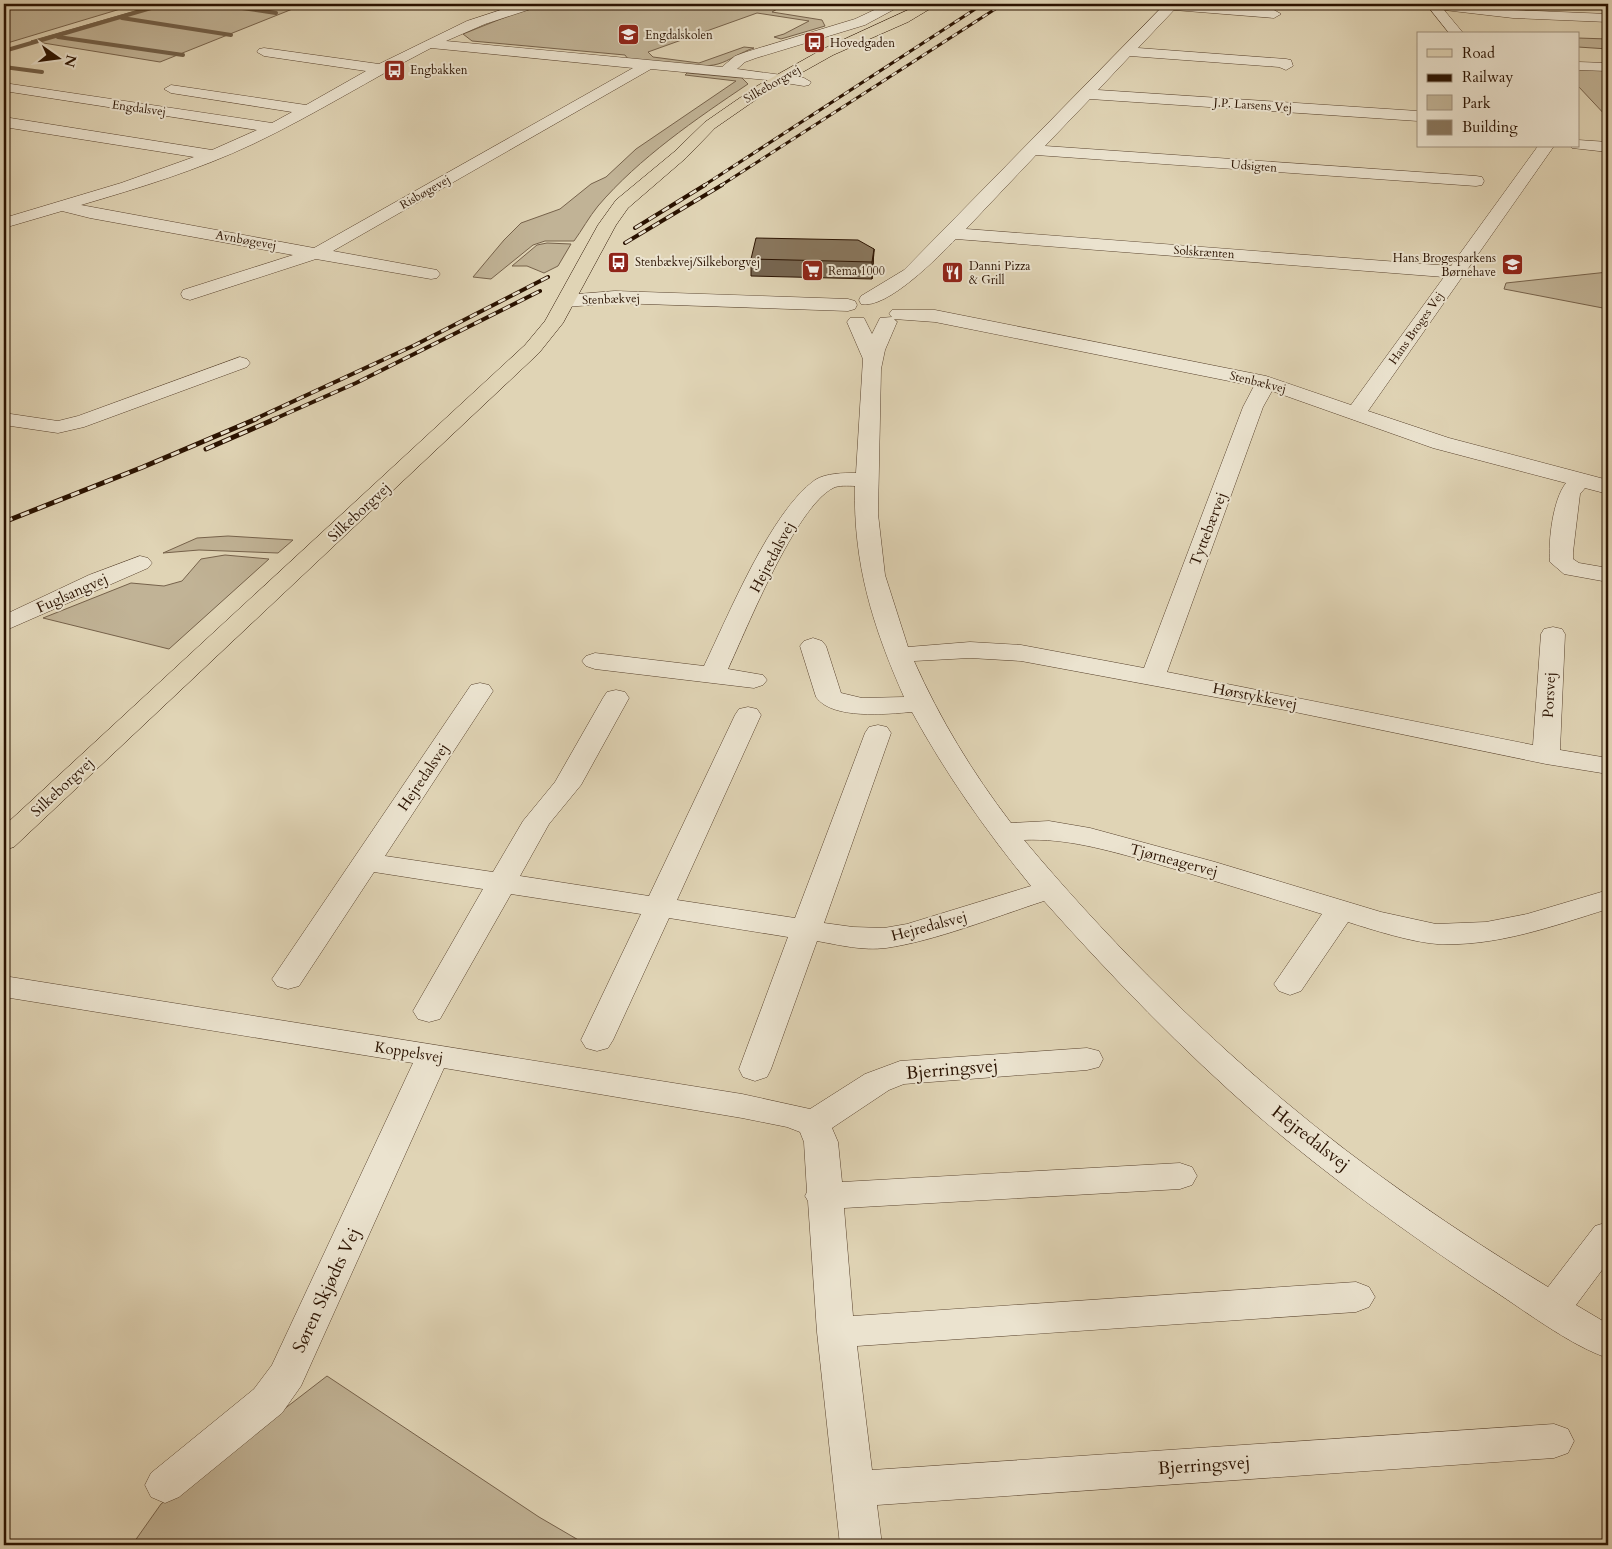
<svg xmlns="http://www.w3.org/2000/svg" width="1612" height="1549" font-family="Cardo,serif">
<style>
.green{fill:#c1b396;stroke:#76624b}
.lines{fill:none;stroke-linecap:round;stroke-linejoin:round}
.stream{stroke:#725f47;stroke-width:4}
.minor-casing{stroke:#58422d;stroke-width:1}
.major-casing{stroke:#2a1200;stroke-width:1}
.minor{fill:#ebe3cf;fill-rule:evenodd}
.major{fill:#e0d4b5;fill-rule:evenodd}
.rail-far2-casing{stroke:#2a1200;stroke-width:3}
.rail-far1-casing{stroke:#2a1200;stroke-width:4}
.rail-casing{stroke:#2a1200;stroke-width:5}
.rail-far2{stroke:#ebe3cf;stroke-width:2;stroke-dasharray:6;stroke-linecap:butt}
.rail-far1{stroke:#ebe3cf;stroke-width:2.5;stroke-dasharray:8;stroke-linecap:butt}
.rail{stroke:#ebe3cf;stroke-width:3;stroke-dasharray:9;stroke-linecap:butt}
.wall{fill:#766651;stroke:#2a1200}
.shaded-wall{fill:#605342;stroke:#2a1200}
.building{fill:#89775e;stroke:#2a1200}
.labels{text-anchor:middle;stroke-width:4;stroke-linejoin:round;paint-order:stroke}
.far-poi-label{font-size:12px;fill:#2a1200;stroke:#ebe3cf;text-anchor:start}
.far-street-label{font-size:12px;fill:#2a1200;stroke:#ebe3cf}
.street-label{font-size:15px;fill:#2a1200;stroke:#ebe3cf}
.near-street-label{font-size:18px;fill:#2a1200;stroke:#ebe3cf}
</style>
<rect width="100%" height="100%" fill="#e0d4b5"/>
<filter id="stains"><feTurbulence type="fractalNoise" baseFrequency=".004" numOctaves="4"/><feColorMatrix values="0 0 0 0 .2 0 0 0 0 .09 0 0 0 0 .02 0 0 0 .5 -.17"/></filter>
<radialGradient id="worn" r=".72"><stop offset=".6" stop-color="#630" stop-opacity="0"/><stop offset="1" stop-color="#630" stop-opacity=".3"/></radialGradient>
<path class="green" d="M4,4H137L4,44Z
M160,4H305L160,62L31,41Z
M547,4H786L772,12L822,20L825,26L781,39L774,37L784,34L809,21L757,13L648,52L653,57L699,63L744,47L754,48C741,52 729,61 718,64C697,70 652,61 628,59L625,55L472,41L463,34L513,14Z
M1578,38L1608,39V49L1578,47Z
M1578,68L1608,69V118L1578,86Z
M687,73L742,78L748,84C696,119 639,158 598,206C589,217 582,230 574,241H545L533,245L491,279L473,277L504,240L521,223L560,209L591,184L606,177L636,149L736,81L685,75Z
M547,243L571,244L558,266L544,273L527,266H512L537,245Z
M1608,272V309L1504,289L1506,283Z
M228,536L293,540L278,553L199,550L163,553L197,538Z
M225,555L269,559L169,649L43,618L131,583L164,586L182,581L201,559Z
M327,1376L539,1517L587,1545H132L161,1504Z"/>
<g class="lines">
<path class="stream" d="M214,4L276,13
M158,6L165,4
M122,18L231,35
M58,37L183,55
M4,51L151,8
M4,67L42,72"/>
<defs>
<path id="minor" d="M519,4H539L537,7L485,24L446,41L722,67L735,56L746,52L855,19L887,4H904L865,25L756,58L745,62L737,69L804,78L811,82L809,85L804,86L767,80L651,69L333,251L437,270L440,274L437,278L431,279L316,259L190,300L183,298L181,294L183,290L293,255L90,218L62,211L4,228V218L121,183L194,157L4,127V117L212,150L257,130L4,91V83L272,123L292,112L171,93L164,89L171,85L306,105L366,71L264,56L257,52L259,49L264,48L379,64L467,21ZM431,48L633,68L314,248L81,205C139,188 198,170 253,144C314,115 371,79 431,48Z
M1165,4L1274,10L1281,14L1274,18L1174,10L1138,48L1286,59L1291,60L1293,66L1286,70L1279,67L1130,56L1098,90L1418,111V121L1090,99L1045,146L1476,176L1482,177L1484,181L1482,185L1476,186L1036,155L966,229L1451,266L1538,146H1554L1368,411L1449,438L1608,480V494L1585,488L1580,494L1573,552V559L1579,563L1608,568V582L1564,574L1550,562C1548,541 1553,499 1566,483L1433,448L1272,391L1263,407L1167,672L1533,745L1541,634L1544,629L1553,627L1562,629L1565,634L1560,750L1608,758V774L1546,764L1285,710L1021,661L970,658L914,661C940,719 972,772 1011,823L1049,821L1090,828L1215,862L1381,912L1436,924L1486,922L1527,914L1608,890V909C1553,926 1496,947 1437,944C1411,942 1373,930 1348,922L1301,991L1290,995L1279,991L1274,984L1322,914C1264,896 1206,878 1147,861C1106,850 1066,838 1024,840C1102,933 1189,1021 1282,1099C1365,1169 1456,1231 1548,1287L1595,1226L1608,1222V1262L1576,1305L1608,1324V1358C1570,1346 1520,1307 1485,1285C1407,1233 1329,1177 1258,1116C1182,1050 1111,976 1044,901C995,917 935,941 886,948C863,951 839,945 817,941L771,1069L767,1077L755,1081L743,1077L739,1069L788,937L669,918L613,1040L608,1048L597,1051L586,1048L581,1040L641,914L511,894L440,1019L429,1022L418,1019L413,1011L483,889L374,872L299,986L288,989L277,986L272,979L471,685L480,683L489,685L493,691L385,856L493,872L523,821L555,782L603,698L607,692L616,690L625,692L629,698L581,785L549,824L520,876L649,896L735,715L739,709L748,707L757,709L761,715L677,900L795,918L865,733L869,727L878,725L887,727L891,733L824,923L853,927L884,928L907,924L1031,886C986,831 946,774 912,712C887,714 832,720 816,697L800,646L804,641L813,638L822,641L826,646L841,693L862,698L904,697C873,627 853,564 855,486C848,486 839,485 833,488C795,508 747,628 728,669L763,675L767,680L763,685L754,688L595,669L586,666L582,661L586,656L595,653L704,666C728,616 771,511 815,480C826,473 843,473 856,473L863,359L847,322L850,318H864L872,334L880,318L892,317L889,314L892,310H935L1266,376L1351,405L1444,277L956,239C939,256 887,310 861,304L859,300L861,296L904,270ZM894,319L935,322L1254,386L1243,407L1144,668L1021,645L970,642L908,647L885,575L878,514L881,369L885,350L897,322Z
M1426,4H1462L1513,10L1608,14V22L1513,18L1444,10L1464,34H1450Z
M1578,62L1608,63V71L1578,70Z
M1578,140L1608,142V152L1572,148L1571,146H1578Z
M615,291L848,299L855,301L857,305L855,309L848,311L615,303L566,307L559,305L557,301L559,297L566,295Z
M240,357L247,359L250,363L247,367L84,427L58,433L4,425V413L58,421L78,416Z
M140,556L148,558L152,563L148,568L4,631V615L89,575Z
M4,976L742,1094L810,1109L865,1074L900,1061L1087,1048L1099,1051L1103,1059L1099,1067L1087,1070L904,1084L889,1090L832,1128L838,1142L842,1182L1180,1163L1192,1167L1197,1176L1192,1185L1180,1189L844,1208L853,1316L1356,1282L1369,1287L1375,1297L1369,1307L1356,1312L857,1346L872,1470L1554,1424L1568,1429L1574,1441L1568,1453L1554,1458L877,1505L882,1545H840L817,1332L808,1201L805,1196L807,1192L804,1142L800,1132L787,1127L742,1118L444,1068L301,1386L282,1413L179,1497L165,1503L151,1497L145,1485L151,1473L254,1389L272,1365L413,1063L4,997Z"/>
<path id="major" d="M921,4H938L908,22L833,55L767,92L715,128L686,158L628,208L616,225L563,323L539,353L14,847L4,850V826L525,345L545,321L598,225L616,200L674,152L705,122L757,86L823,49Z"/>
</defs>
<use href="#minor" class="minor-casing"/>
<use href="#major" class="major-casing"/>
<use href="#minor" class="minor"/>
<use href="#major" class="major"/>
<defs>
<path id="rail-far2" d="M703,186L983,4
M720,186L1003,4"/>
<path id="rail-far1" d="M635,228L705,185
M625,243L722,185
M253,420L415,345L548,277
M272,420L356,383L540,291"/>
<path id="rail" d="M206,449L275,419
M4,522L143,467L256,419"/>
</defs>
<use href="#rail-far2" class="rail-far2-casing"/>
<use href="#rail-far1" class="rail-far1-casing"/>
<use href="#rail" class="rail-casing"/>
<use href="#rail-far2" class="rail-far2"/>
<use href="#rail-far1" class="rail-far1"/>
<use href="#rail" class="rail"/>
</g>
<path class="wall" d="M874,249L873,266L872,279L751,276V259Z"/>
<path class="shaded-wall" d="M874,249L873,266L872,279V262Z"/>
<path class="building" d="M756,238L858,240L874,249L872,262L751,259Z"/>
<defs>
<symbol id="school-square" viewBox="-11 -11 22 22"><rect x="-9" y="-9" width="18" height="18" rx="4" fill="#8f2418" stroke="#ebe3cf"/><path d="M0-5L7-2L0 1L-7-2ZM-4 1L0 2.5L4 1V4Q0 6-4 4Z" fill="#fff"/></symbol>
<symbol id="bus-square" viewBox="-11 -11 22 22"><rect x="-9" y="-9" width="18" height="18" rx="4" fill="#8f2418" stroke="#ebe3cf"/><path d="M-5-6H5V4H4V6H2V4H-2V6H-4V4H-5ZM-3.5-4V0h7V-4ZM-3.5 1.2v1.5H-2V1.2ZM2 1.2v1.5H3.5V1.2Z" fill="#fff"/></symbol>
<symbol id="supermarket-square" viewBox="-11 -11 22 22"><rect x="-9" y="-9" width="18" height="18" rx="4" fill="#8f2418" stroke="#ebe3cf"/><path d="M-6-5.5h2.5l.6 2H6L4.5 2H-2.5L-4.4-4H-6ZM-1.5 3.2a1.3 1.3 0 1 0 .1 0ZM3 3.2a1.3 1.3 0 1 0 .1 0Z" fill="#fff"/></symbol>
<symbol id="restaurant-square" viewBox="-11 -11 22 22"><rect x="-9" y="-9" width="18" height="18" rx="4" fill="#8f2418" stroke="#ebe3cf"/><path d="M-5-6h1v4h1v-4h1v4h1v-4h1v5L-1.5 .5V6h-2V.5L-5-1ZM5-6V6H3V1.5H1.5Q1.5-4 5-6Z" fill="#fff"/></symbol>
</defs>
<g fill-rule="evenodd">
<use href="#school-square" x="616" y="22" width="25" height="25"/>
<use href="#bus-square" x="802" y="30" width="25" height="25"/>
<use href="#bus-square" x="382" y="58" width="25" height="25"/>
<use href="#bus-square" x="606" y="250" width="25" height="25"/>
<use href="#school-square" x="1500" y="252" width="25" height="25"/>
<use href="#supermarket-square" x="800" y="258" width="25" height="25"/>
<use href="#restaurant-square" x="940" y="260" width="25" height="25"/>
</g>
<g class="labels">
<g class="far-poi-label">
<text x="645" y="39">Engdalskolen</text>
<text x="830" y="47">Hovedgaden</text>
<text x="410" y="74">Engbakken</text>
<text x="1496" y="262" text-anchor="end">Hans Brogesparkens<tspan x="1496" dy="14">Børnehave</tspan></text>
<text x="635" y="266">Stenbækvej/Silkeborgvej</text>
<text x="969" y="270">Danni Pizza<tspan x="969" dy="14">&amp; Grill</tspan></text>
<text x="828" y="275">Rema 1000</text>
</g>
<g class="far-street-label">
<text transform="translate(772 84) rotate(-30)" y="4">Silkeborgvej</text>
<text transform="translate(1253 105) rotate(4)" y="4">J.P. Larsens Vej</text>
<text transform="translate(139 108) rotate(8)" y="4">Engdalsvej</text>
<text transform="translate(1254 166) rotate(4)" y="4">Udsigten</text>
<text transform="translate(425 192) rotate(-30)" y="4">Risbøgevej</text>
<text transform="translate(246 240) rotate(10)" y="4">Avnbøgevej</text>
<text transform="translate(1204 252) rotate(4)" y="4">Solskrænten</text>
<text transform="translate(611 299) rotate(-2)" y="4">Stenbækvej</text>
<text transform="translate(1416 328) rotate(-55)" y="4">Hans Broges Vej</text>
<text transform="translate(1258 382) rotate(14)" y="4">Stenbækvej</text>
</g>
<g class="street-label">
<text transform="translate(359 512) rotate(-43)" y="5">Silkeborgvej</text>
<text transform="translate(1208 529) rotate(-69)" y="5">Tyttebærvej</text>
<text transform="translate(772 557) rotate(-62)" y="5">Hejredalsvej</text>
<text transform="translate(72 593) rotate(-24)" y="5">Fuglsangvej</text>
<text transform="translate(1549 695) rotate(-87)" y="5">Porsvej</text>
<text transform="translate(1255 696) rotate(11)" y="5">Hørstykkevej</text>
<text transform="translate(423 777) rotate(-56)" y="5">Hejredalsvej</text>
<text transform="translate(62 787) rotate(-43)" y="5">Silkeborgvej</text>
<text transform="translate(1174 860) rotate(15)" y="5">Tjørneagervej</text>
<text transform="translate(929 926) rotate(-15)" y="5">Hejredalsvej</text>
<text transform="translate(409 1052) rotate(9)" y="5">Koppelsvej</text>
</g>
<g class="near-street-label">
<text transform="translate(952 1069) rotate(-5)" y="6">Bjerringsvej</text>
<text transform="translate(1311 1138) rotate(38)" y="6">Hejredalsvej</text>
<text transform="translate(326 1290) rotate(-65)" y="6">Søren Skjødts Vej</text>
<text transform="translate(1204 1465) rotate(-4)" y="6">Bjerringsvej</text>
</g>
</g>
<rect width="1612" height="1549" fill="none" stroke="#e0d4b5" stroke-width="20"/>
<rect x="5" y="5" width="1602" height="1539" fill="none" stroke="#2a1200" stroke-width="2.5"/>
<rect x="10" y="10" width="1592" height="1529" fill="none" stroke="#2a1200"/>
<rect x="1417" y="32" width="162" height="115" fill="#ebe3cf" stroke="#9e8f7c"/>
<rect x="1427" y="49" width="25" height="8" fill="#e0d4b5" stroke="#9e8f7c"/>
<text x="1462" y="58" font-size="15" fill="#2a1200">Road</text>
<rect x="1427" y="74" width="25" height="8" fill="#2a1200" stroke="#9e8f7c"/>
<text x="1462" y="82" font-size="15" fill="#2a1200">Railway</text>
<rect x="1427" y="95" width="25" height="15" fill="#c1b396" stroke="#9e8f7c"/>
<text x="1462" y="108" font-size="15" fill="#2a1200">Park</text>
<rect x="1427" y="120" width="25" height="15" fill="#89775e" stroke="#9e8f7c"/>
<text x="1462" y="132" font-size="15" fill="#2a1200">Building</text>
<g transform="translate(58 58) rotate(104)" stroke="#ebe3cf" stroke-width="4" paint-order="stroke">
<path d="M0-4L9 19L0 12L-9 19Z" fill="#2a1200"/>
<text y="-8" font-size="14" font-weight="bold" text-anchor="middle" fill="#2a1200">N</text>
</g>
<rect width="100%" height="100%" filter="url(#stains)"/>
<rect width="100%" height="100%" fill="url(#worn)"/>
</svg>
